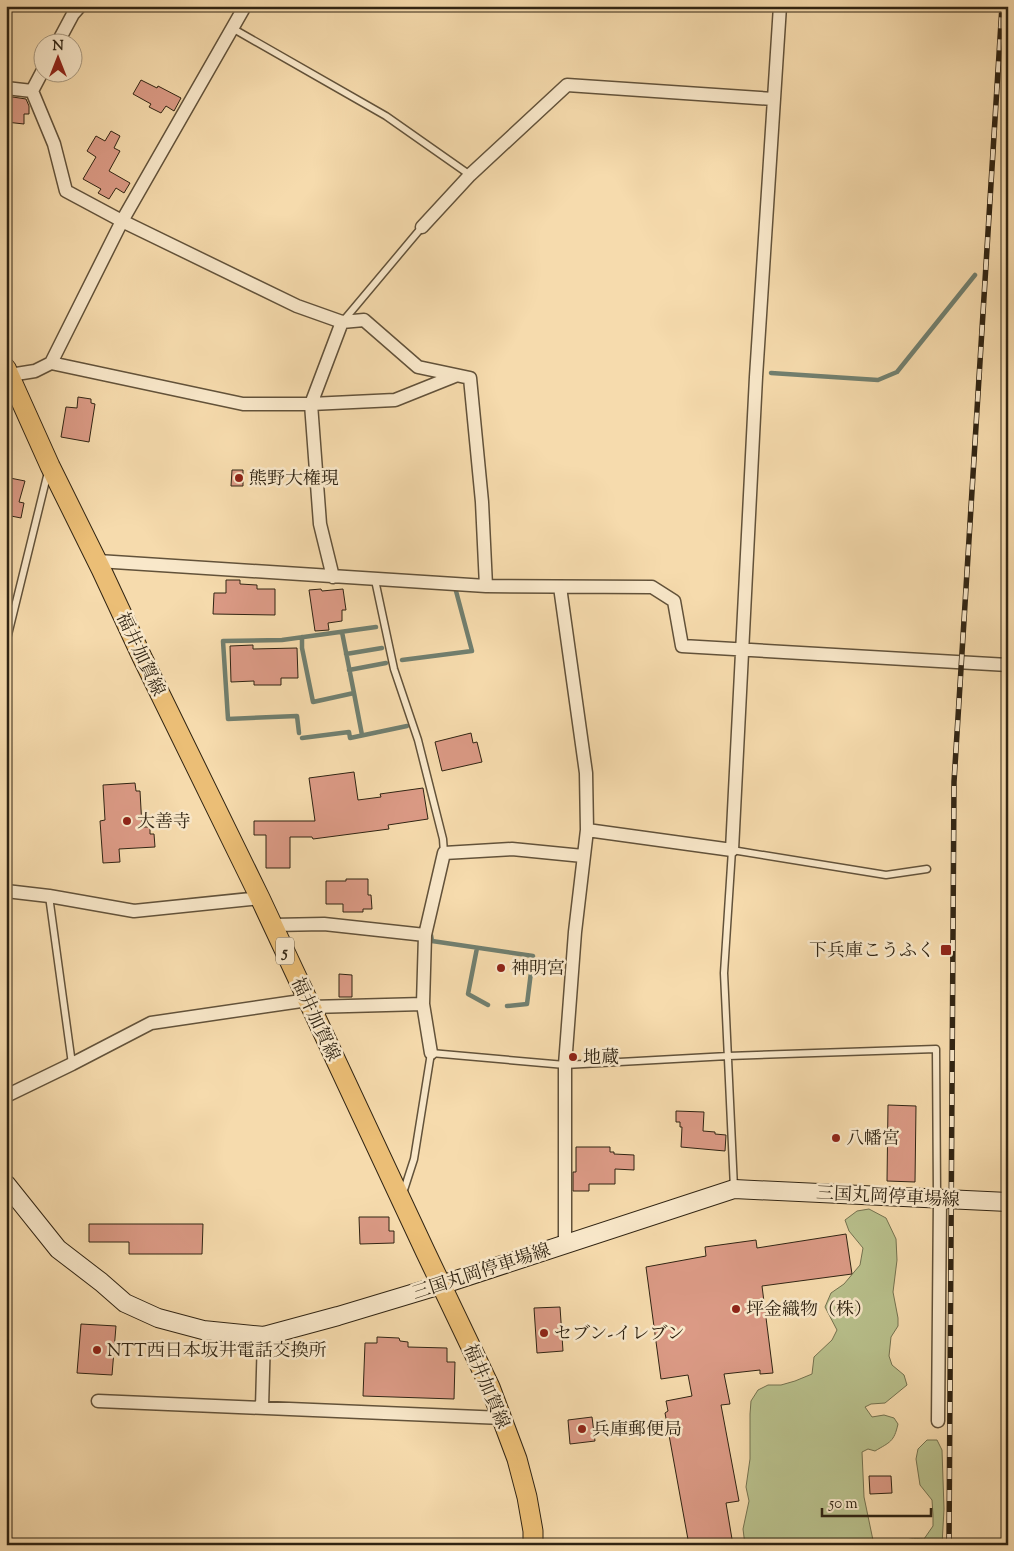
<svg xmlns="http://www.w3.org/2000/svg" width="1014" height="1551" font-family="'Sorts Mill Goudy','Noto Serif JP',serif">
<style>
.green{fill:#b9c18d;stroke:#747250}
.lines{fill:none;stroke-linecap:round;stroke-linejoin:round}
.stream{stroke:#717f6f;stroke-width:4.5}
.building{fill:#db9a85;stroke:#302413}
.lane-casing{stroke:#62523a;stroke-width:9}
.street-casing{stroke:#62523a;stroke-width:15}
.secondary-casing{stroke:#302413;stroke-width:20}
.primary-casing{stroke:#302413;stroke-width:21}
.lane{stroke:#f9e8ca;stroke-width:6}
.street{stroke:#f9e8ca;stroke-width:12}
.secondary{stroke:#f9e8ca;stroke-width:18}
.primary{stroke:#ebbe76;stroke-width:19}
.rail-casing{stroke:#302413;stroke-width:5.5}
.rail{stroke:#f9e8ca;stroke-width:4;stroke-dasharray:11;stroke-linecap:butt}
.poi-dot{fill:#8f2418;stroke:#f9e8ca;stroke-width:2}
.labels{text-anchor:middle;stroke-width:5;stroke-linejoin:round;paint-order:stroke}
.shield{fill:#f9e8ca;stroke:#6c5f4a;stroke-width:1}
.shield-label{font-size:16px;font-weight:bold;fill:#302413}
.poi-label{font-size:18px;fill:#302413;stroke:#f9e8ca;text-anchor:start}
.street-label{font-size:18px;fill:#302413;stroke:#f9e8ca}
</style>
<rect width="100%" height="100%" fill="#f6dbad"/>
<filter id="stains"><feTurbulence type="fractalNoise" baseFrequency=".004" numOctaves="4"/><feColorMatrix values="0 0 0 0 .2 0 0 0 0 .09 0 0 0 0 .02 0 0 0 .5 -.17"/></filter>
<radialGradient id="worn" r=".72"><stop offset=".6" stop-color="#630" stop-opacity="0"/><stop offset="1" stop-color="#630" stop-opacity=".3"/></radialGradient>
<path class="green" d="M869,1209L886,1218L896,1239L897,1260L893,1292L898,1318V1326L891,1337L889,1356L892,1365L904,1375L907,1385L885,1403L871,1404L865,1407L872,1417L884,1415L894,1418L898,1424C894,1442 890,1442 875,1451L868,1449L862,1452L864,1497L874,1545H745L743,1529L749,1501L746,1487L750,1459V1414L751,1401L758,1390L768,1385H781L795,1381L812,1374L814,1357L832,1340L837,1330L825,1307L831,1293L844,1284L860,1265L863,1248L849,1231L845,1220L857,1211Z
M927,1440H937L942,1450L944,1509L942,1545H899C906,1538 914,1538 924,1539L933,1526V1515L932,1500L920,1485L916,1459L918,1449Z"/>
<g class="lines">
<path class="stream" d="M771,373L878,380L897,372L975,275
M302,637V648L313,702L354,693L342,632
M346,654L382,648
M402,660L472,651L456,591
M349,670L386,663
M354,693L362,735
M299,733L297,716L228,719L223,641L282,640L376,627
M302,738L349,732L350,738L407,726
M431,935L432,941L533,956L527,1004L507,1006
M477,948L468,994L488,1005"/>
</g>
<path class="building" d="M141,80L157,88L158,86L181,98L174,111L166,106L161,113L149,107L151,104L133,94Z
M6,96L26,99L29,106V114H24V124L6,122Z
M111,131L120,136L114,148L120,151L109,171L130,183L124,193L116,188L109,199L98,193L101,189L83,179L96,157L87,151L96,136L105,141Z
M78,397L91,399V403L95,404L89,442L61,437L66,407L77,408Z
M232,470H243V486H231Z
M10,478L25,481L19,502L24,503L21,518L6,515V489Z
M226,580H240V584L257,585V589H275V615L213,614L214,593H226Z
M321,589L322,591L343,589L346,610H342V621L328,623L329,630L315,631L309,590Z
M253,645V649L297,648L298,678H281V685H254V681L231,682L230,646Z
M471,733L473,743L477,742L482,762L442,771L435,742Z
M354,772L358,800L381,797L380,794L423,788L428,819L388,825L389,829L313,839L312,837H290V868H266V835H254V821H315L309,778Z
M135,783L136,791H140L142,827H150V834H154L155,847L119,849L120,862L103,863L100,821L105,820L103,785Z
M346,879H368V895H371L372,909H363V912H343V904H326V881H346Z
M339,974L352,975V997H339Z
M888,1105L916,1106L915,1182L887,1181Z
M676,1111L704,1112L703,1131L715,1132V1134L726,1135L725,1151L681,1147L682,1127H680V1122H676Z
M576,1147H610V1152H614V1154L634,1155V1170L615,1169V1184H589V1191H573V1172H576Z
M359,1217H389V1231H394V1243L360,1244Z
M89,1224H203L202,1254H129V1242H89Z
M846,1234L852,1274L762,1286L773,1373L760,1374V1370L724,1374L730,1404L721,1405L739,1501L726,1503L733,1545H689L665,1413L668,1411L666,1401L692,1396L688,1375L661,1379L646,1267L706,1256L705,1247L756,1240L757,1248Z
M560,1307L563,1351L537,1353L534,1308Z
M81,1324L116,1326L112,1375L77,1373Z
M377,1337L399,1338L400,1341L408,1342V1347L447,1348V1362H455L454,1399L363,1396L365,1343H377Z
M592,1417L595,1441L570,1444L568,1420Z
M869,1476H891L892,1493L870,1494Z"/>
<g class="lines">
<defs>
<path id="lane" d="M232,28L386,116L470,175
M344,320L422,227
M375,580L394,669L418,740L443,839L444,853
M6,643L48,472
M49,896L72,1064
M734,1188L724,973L732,850L886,875L927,869
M403,1193L414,1159L431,1053L565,1065L728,1056L936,1049L937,1196"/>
<path id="street" d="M58,42L73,14L80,6
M6,88L32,91L54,144L66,191L122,221L297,306L342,322L364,320L418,367L470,378L482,502L486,586
M32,91L42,72
M422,227L470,175L567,85L773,99
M51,363L243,404H311L395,400L455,376
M10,375L35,371L51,363L122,221L245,6
M98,561L486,586L652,587L674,601L682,646L1008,665
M333,577L320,524L311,404L342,322
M560,587L586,773L587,830L575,932L565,1065V1244
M587,830L732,850L756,377L780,6
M6,891L49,896L134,911L260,898
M273,925L324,924L425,935
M311,1007L423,1004
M431,1053L423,1004L425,935L444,853L512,849L583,856
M6,1096L72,1064L151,1023L308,1000
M98,1401L503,1418
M262,1407L264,1336
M938,1421L940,1199"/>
<path id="secondary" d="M6,1184L58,1249L101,1282L125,1303L158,1318L203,1330L264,1336L338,1316L441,1285L734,1189L1008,1202"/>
<path id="primary" d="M6,368L50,466L101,569L142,657L260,898L426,1253L490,1387L517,1459L527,1497L533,1531V1545"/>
</defs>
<use href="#lane" class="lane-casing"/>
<use href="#street" class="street-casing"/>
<use href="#secondary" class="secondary-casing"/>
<use href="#primary" class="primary-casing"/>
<use href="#lane" class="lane"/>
<use href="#street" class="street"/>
<use href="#secondary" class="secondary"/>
<use href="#primary" class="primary"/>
<defs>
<path id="rail" d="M949,1545L954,782L1002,6"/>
</defs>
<use href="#rail" class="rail-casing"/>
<use href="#rail" class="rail"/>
</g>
<g class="poi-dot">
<circle cx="239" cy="478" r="5"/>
<circle cx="127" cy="821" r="5"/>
<rect x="940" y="944" width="12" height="12" rx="2.5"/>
<circle cx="501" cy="968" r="5"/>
<circle cx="573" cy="1057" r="5"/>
<circle cx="836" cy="1138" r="5"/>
<circle cx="736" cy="1309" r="5"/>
<circle cx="544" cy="1333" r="5"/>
<circle cx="97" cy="1350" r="5"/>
<circle cx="582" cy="1429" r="5"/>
</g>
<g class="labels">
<rect class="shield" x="276" y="937.5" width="18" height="27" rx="4"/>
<g class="shield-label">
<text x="285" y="957">5</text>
</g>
<g class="poi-label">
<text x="249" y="484">熊野大権現</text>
<text x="137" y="827">大善寺</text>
<text x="935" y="956" text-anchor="end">下兵庫こうふく</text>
<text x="511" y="974">神明宮</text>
<text x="583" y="1063">地蔵</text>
<text x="846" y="1144">八幡宮</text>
<text x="746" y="1315">坪金織物（株）</text>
<text x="554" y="1339">セブン-イレブン</text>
<text x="107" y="1356">NTT西日本坂井電話交換所</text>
<text x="592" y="1435">兵庫郵便局</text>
</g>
<g class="street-label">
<text transform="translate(141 654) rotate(65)" y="6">福井加賀線</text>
<text transform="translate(316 1019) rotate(65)" y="6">福井加賀線</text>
<text transform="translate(888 1196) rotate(3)" y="6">三国丸岡停車場線</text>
<text transform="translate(481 1271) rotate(-18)" y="6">三国丸岡停車場線</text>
<text transform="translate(487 1386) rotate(67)" y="6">福井加賀線</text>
</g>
</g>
<rect width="1014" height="1551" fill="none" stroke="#f6dbad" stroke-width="25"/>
<rect x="8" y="8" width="999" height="1536" fill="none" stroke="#302413" stroke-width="2.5"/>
<rect x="12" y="12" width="989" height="1526" fill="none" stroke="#302413"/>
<g transform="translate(58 58)"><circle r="24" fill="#f9e8ca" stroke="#a99a81"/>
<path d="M0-4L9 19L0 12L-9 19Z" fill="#8f2418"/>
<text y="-8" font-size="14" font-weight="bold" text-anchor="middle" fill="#302413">N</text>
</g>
<path d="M822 1508v8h109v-8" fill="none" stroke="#302413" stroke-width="2.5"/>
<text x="829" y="1508" font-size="15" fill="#302413" stroke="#f9e8ca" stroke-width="4" paint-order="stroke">50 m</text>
<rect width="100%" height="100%" filter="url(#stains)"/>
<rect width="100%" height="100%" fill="url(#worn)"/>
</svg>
